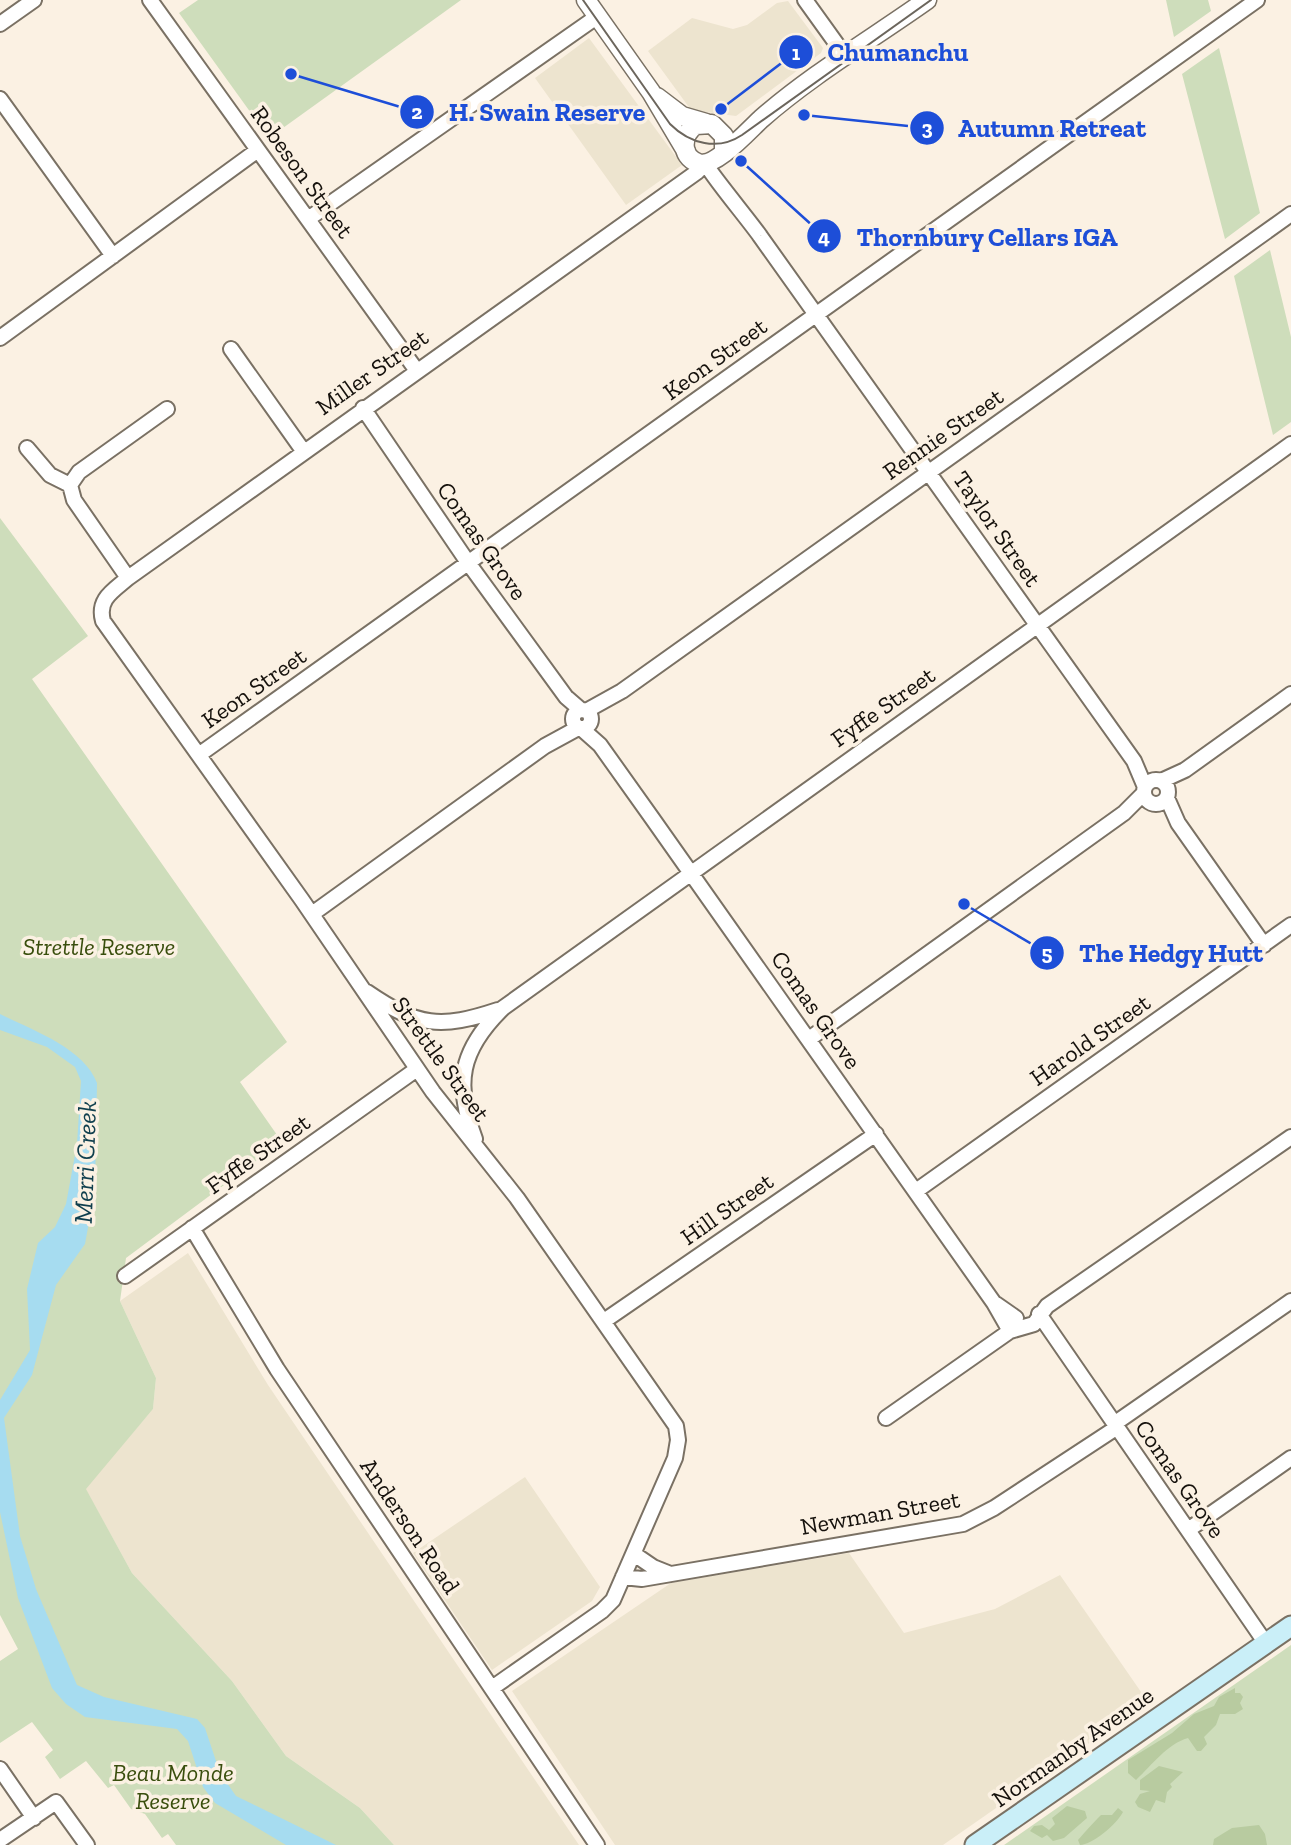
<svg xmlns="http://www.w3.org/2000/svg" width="1291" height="1845" font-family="'Zilla Slab',serif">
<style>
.commercial{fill:#ede4cf}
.green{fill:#ceddbb}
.forest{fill:#b8cba0}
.water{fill:#a6dcf0}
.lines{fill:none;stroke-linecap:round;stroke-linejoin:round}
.minor-casing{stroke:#7a7164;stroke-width:18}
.tertiary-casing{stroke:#7a7164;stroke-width:21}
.secondary-casing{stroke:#7a7164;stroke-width:23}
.minor{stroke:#fff;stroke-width:14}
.tertiary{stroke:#fff;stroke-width:18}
.secondary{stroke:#caeff8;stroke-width:19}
.tram{stroke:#6c665d;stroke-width:2}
.labels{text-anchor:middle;stroke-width:7;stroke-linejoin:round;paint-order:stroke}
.street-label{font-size:24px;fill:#15110c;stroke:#fbf1e3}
.park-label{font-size:24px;font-style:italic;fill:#394e0d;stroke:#fbf1e3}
.water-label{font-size:26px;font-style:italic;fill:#103f4e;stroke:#fbf1e3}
.leader{fill:none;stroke:#1d4ed8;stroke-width:2.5}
.callout-dot{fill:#1d4ed8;stroke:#fbf1e3;stroke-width:2.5}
.mark-label{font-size:21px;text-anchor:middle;font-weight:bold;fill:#fff}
.callout-label{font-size:26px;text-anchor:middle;font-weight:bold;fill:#1d4ed8;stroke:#fbf1e3;stroke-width:7;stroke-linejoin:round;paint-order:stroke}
</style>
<rect width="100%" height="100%" fill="#fbf1e3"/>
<path class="commercial" d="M788,1L823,48L821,53L736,116L691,110L648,51L692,18L733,29L747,25L777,3Z
M589,38L682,165L626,205L535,78Z
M188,1253L268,1385L579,1845H394L360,1808L286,1756L232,1681L132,1573L85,1488L153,1409L156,1378L120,1301Z
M525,1477L600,1587L592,1601L492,1670L413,1553Z
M849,1553L904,1633L995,1609L1060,1575L1148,1702L943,1845H615L512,1691L671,1583Z"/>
<path class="green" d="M198,0H461L269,138L179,13Z
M1166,0H1208L1211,11L1174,37Z
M1219,48L1260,213L1225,239L1182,74Z
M1270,250L1291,337V422L1273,435L1234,276Z
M0,518L88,636L32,679L287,1042L240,1082L282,1142L126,1258L120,1301L156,1378L153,1409L86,1489L132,1573L232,1681L286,1756L360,1808L394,1845H176L168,1834L162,1838L145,1814L131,1809L114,1785L108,1788L86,1761L60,1779L45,1757L53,1750L32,1722L0,1743V1661L18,1649L0,1615Z
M1291,1645V1845H1004Z"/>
<path class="forest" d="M1235,1688V1693H1240L1243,1697L1240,1703L1243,1709L1235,1714H1220L1216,1725L1204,1737L1207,1744L1201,1751H1197L1188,1738C1167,1744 1152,1765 1136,1780L1128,1773V1760L1172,1733L1194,1714L1214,1706L1219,1697Z
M1159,1766L1183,1772L1170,1784L1172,1787L1167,1792L1165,1803L1156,1800L1150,1812L1138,1807L1135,1802L1140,1794L1150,1791L1140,1790V1780Z
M1067,1806L1085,1811L1087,1818L1064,1838L1053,1841L1047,1835L1042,1838L1030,1831L1034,1826L1042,1825L1049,1830L1055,1824L1052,1818Z
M1118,1808L1123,1812C1117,1824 1092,1845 1080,1845L1078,1840C1086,1831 1092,1824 1101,1815H1112Z
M1259,1825L1265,1834L1267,1845H1213L1214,1839L1232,1828Z"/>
<path class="water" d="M0,1014C32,1030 84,1048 97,1083L95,1189L85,1244L56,1285L32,1375L4,1418L20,1536L36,1589L77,1685L104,1697L197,1719L205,1728L220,1773L236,1796L336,1845H286L215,1803L203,1787L188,1741L177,1729L85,1717L66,1704L52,1688L18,1598L0,1512V1400L30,1350L27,1289L38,1243L55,1227L66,1204L77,1144L81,1081L75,1067L47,1047L0,1030Z"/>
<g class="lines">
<defs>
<path id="minor" d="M150,0L417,371
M805,0L846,57
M0,24L34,0
M0,99L113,256
M706,164C708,171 752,224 760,236L1134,761L1145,787
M308,219L598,16
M0,338L258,150
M231,349L304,452
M363,408L469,564L566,697L581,710
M27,448L50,475L70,485
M70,485L79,472L167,409
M70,485L74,500L128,578
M573 719a9 9 0 1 1 18 0a9 9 0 1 1-18 0Z
M586,711L622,691L1291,214
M582,729L600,745L652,818L994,1303L1010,1331
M200,754L1257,0
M1144 792a12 12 0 1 1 24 0a12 12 0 1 1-24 0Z
M1161,781L1185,770L1291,694
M1167,798L1178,823L1264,945
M312,914L545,746L578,728
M367,992C418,1027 441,1029 498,1010
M809,1039L1124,813L1144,793
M475,1139C454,1084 460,1050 503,1008L1291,444
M916,1191L1291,925
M192,1228L277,1369L597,1845
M125,1276L417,1069
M996,1304L1016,1318
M1039,1314L1267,1645
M604,1321L876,1134
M1034,1324L1047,1306L1291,1137
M886,1418L1010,1331L1034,1324
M1114,1424L1291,1301
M1188,1530L1291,1458
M634,1554L653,1567L668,1573
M623,1577L642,1579L963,1524L994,1508L1116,1428
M492,1688L602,1611L613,1600L675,1458L678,1440L676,1426L517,1198L433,1092L302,900L103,621C97,599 113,591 128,578L697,172L705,164
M0,1769L34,1818
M0,1840L56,1802L87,1845"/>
<path id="tertiary" d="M586,0L651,92L686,151
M657,97L682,116L706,123
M724,152V136L712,124L696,125C682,134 679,156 698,163C714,169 748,131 761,119C811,75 872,39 927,0"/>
<path id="secondary" d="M975,1845L1291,1626"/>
</defs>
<use href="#minor" class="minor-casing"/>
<use href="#tertiary" class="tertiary-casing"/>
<use href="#secondary" class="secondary-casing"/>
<use href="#minor" class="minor"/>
<use href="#tertiary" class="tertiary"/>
<use href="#secondary" class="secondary"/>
<path class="tram" d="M583,0L670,124C690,144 718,151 742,135L931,0"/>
</g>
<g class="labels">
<g class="street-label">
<text transform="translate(302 172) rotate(54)" y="8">Robeson Street</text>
<text transform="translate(715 359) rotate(-36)" y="8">Keon Street</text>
<text transform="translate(372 372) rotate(-35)" y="8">Miller Street</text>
<text transform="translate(943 434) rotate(-35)" y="8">Rennie Street</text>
<text transform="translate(997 529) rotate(55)" y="8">Taylor Street</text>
<text transform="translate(482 541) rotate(55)" y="8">Comas Grove</text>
<text transform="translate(254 688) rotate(-35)" y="8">Keon Street</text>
<text transform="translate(883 707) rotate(-35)" y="8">Fyffe Street</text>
<text transform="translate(816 1010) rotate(55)" y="8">Comas Grove</text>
<text transform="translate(1090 1040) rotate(-35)" y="8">Harold Street</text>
<text transform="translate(441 1059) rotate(54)" y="8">Strettle Street</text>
<text transform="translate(258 1154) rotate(-35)" y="8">Fyffe Street</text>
<text transform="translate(727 1209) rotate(-35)" y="8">Hill Street</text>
<text transform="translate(1180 1479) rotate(55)" y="8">Comas Grove</text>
<text transform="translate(880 1513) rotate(-10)" y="8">Newman Street</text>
<text transform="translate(410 1526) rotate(56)" y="8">Anderson Road</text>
<text transform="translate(1073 1747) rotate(-35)" y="8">Normanby Avenue</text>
</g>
<g class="park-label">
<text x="99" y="955">Strettle Reserve</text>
<text x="173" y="1781">Beau Monde<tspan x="173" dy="28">Reserve</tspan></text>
</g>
<g class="water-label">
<text transform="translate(85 1162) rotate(-88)" y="9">Merri Creek</text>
</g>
</g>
<path class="leader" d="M721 109L796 52M291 74L417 112M804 115L927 128M741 161L824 236M964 904L1047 953"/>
<g class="callout-dot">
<circle cx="721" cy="109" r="7"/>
<circle cx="291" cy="74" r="7"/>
<circle cx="804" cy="115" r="7"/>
<circle cx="741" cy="161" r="7"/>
<circle cx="964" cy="904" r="7"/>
<circle cx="796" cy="52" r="18"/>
<circle cx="417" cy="112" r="18"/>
<circle cx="927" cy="128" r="18"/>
<circle cx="824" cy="236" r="18"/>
<circle cx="1047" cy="953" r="18"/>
</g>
<g class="mark-label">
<text x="796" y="60">1</text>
<text x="417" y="119">2</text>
<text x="927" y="135">3</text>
<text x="824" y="244">4</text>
<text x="1047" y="960">5</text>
</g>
<g class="callout-label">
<text x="898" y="61">Chumanchu</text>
<text x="547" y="121">H. Swain Reserve</text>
<text x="1052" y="137">Autumn Retreat</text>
<text x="987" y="246">Thornbury Cellars IGA</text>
<text x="1171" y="962">The Hedgy Hutt</text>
</g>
</svg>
